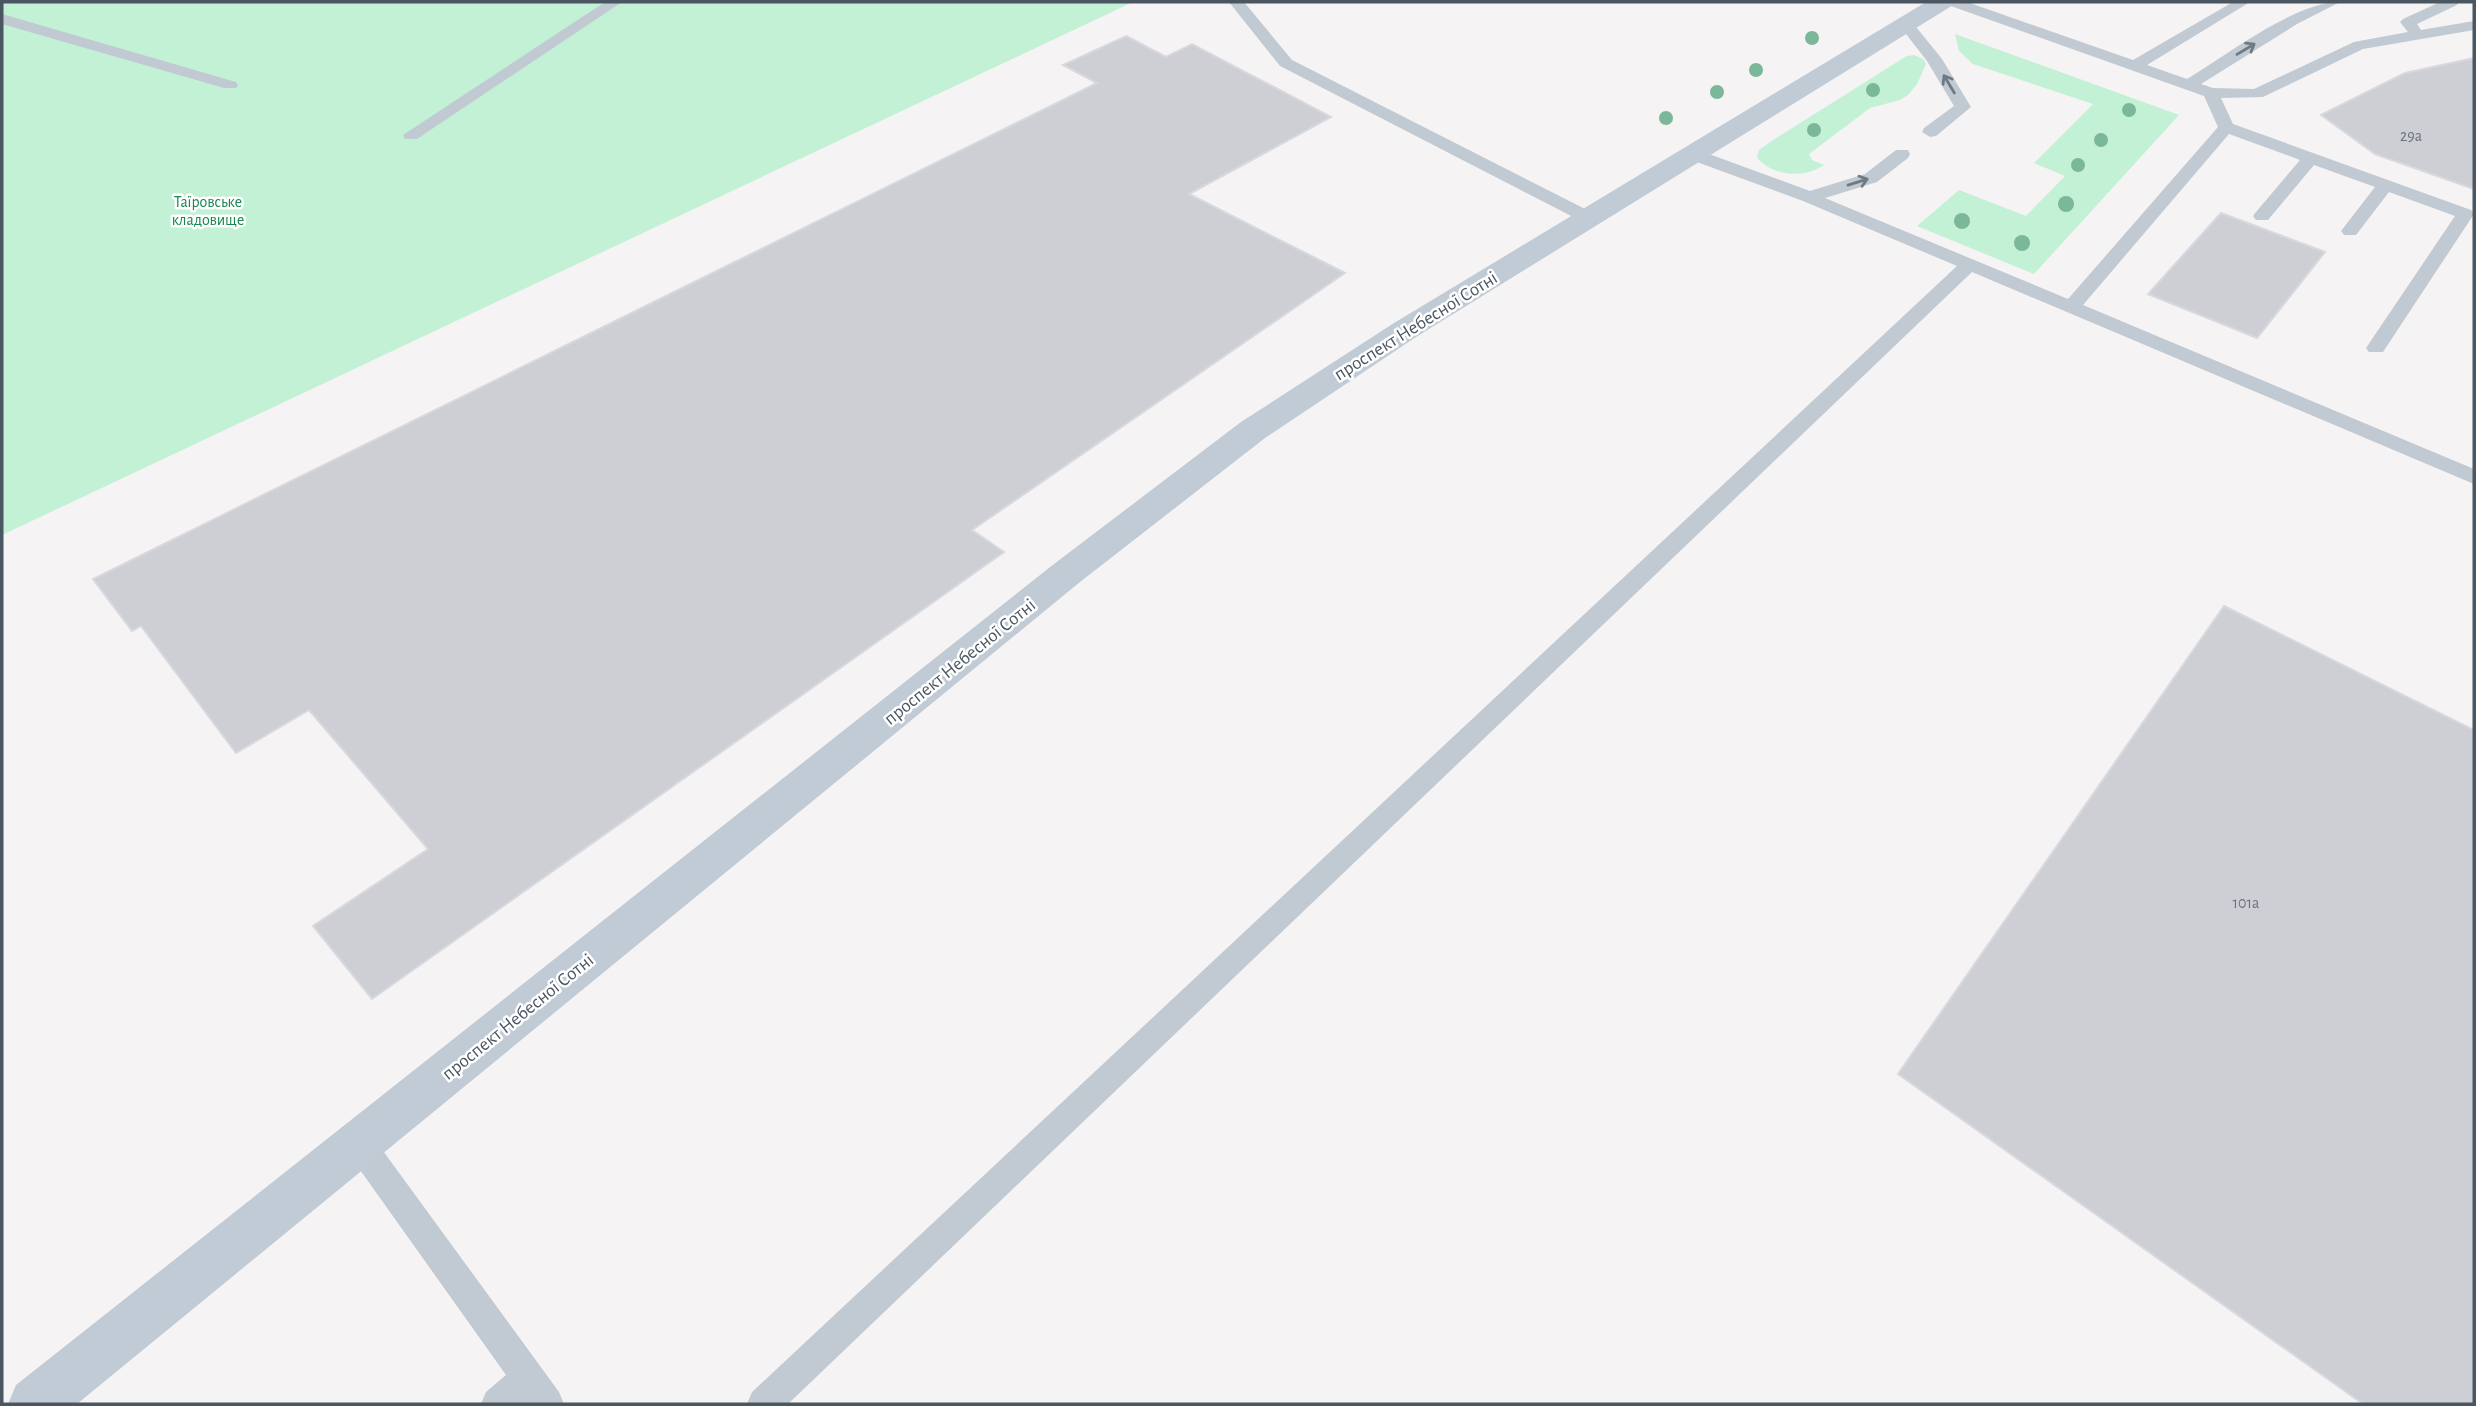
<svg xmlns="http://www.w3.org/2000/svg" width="2476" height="1406" font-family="'Alegreya Sans',sans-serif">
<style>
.green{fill:#c3f1d5}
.building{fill:#cdcfd5;stroke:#d7d9de;stroke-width:2}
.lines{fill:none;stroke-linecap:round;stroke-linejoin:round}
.service{fill:#c1cad2;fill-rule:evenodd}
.secondary{fill:#c1cbd6;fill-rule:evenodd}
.tree{fill:#7bb799}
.oneway{stroke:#6e7983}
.labels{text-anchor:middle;stroke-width:5;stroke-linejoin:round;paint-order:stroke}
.number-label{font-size:16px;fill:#6b747e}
.far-park-label{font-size:16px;fill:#17864f;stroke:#fff}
.street-label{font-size:19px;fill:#4a5661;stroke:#fff}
</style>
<rect width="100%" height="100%" fill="#f5f3f3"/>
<path class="green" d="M2,2H1133L2,535Z
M1955,34L2179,115L2034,274L1917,226L1959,190L2026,216L2065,176L2034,163L2093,104L1973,64L1959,51Z
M1914,55L1923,59L1926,64L1917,84L1908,95L1900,100L1870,108L1809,154L1812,160L1824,165C1805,179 1771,176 1757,157L1759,150L1770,142L1894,64L1907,56Z"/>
<path class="building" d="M1126,36L1166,57L1192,44L1331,117L1189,194L1345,273L972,530L1004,552L372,999L313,926L428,849L309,710L236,753L141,626L132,631L93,579L1097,83L1063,65Z
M2474,58V189L2375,154L2321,115L2405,73Z
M2221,213L2325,252L2257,338L2148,294Z
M2224,606L2474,730V1404H2363L1898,1074Z"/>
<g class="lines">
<path class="service" d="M605,2H622L417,139H405L403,135Z
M1229,2H1244L1292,60L1593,213L1596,217L1587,222L1581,221L1280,66Z
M1946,2H1967L2133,60L2233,2H2250L2147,65L2187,79C2227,55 2295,2 2340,2L2297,24L2201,84L2213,88L2254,89L2354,42L2408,32L2400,22L2403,19L2440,2H2459L2457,5L2417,24L2421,30L2474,21V30L2363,49L2263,97L2221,98L2233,124L2471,210L2474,214L2383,352H2369L2366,348L2455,216L2389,192L2356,235H2344L2341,231L2375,187L2314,165L2268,220H2256L2253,216L2256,212L2300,160L2229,134L2083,305L2474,469V484L1972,272L788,1404H747L752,1392L1957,266L1803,201L1686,158L1684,154L1686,150H1698L1810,191L1865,174L1896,150H1908L1910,154L1908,158L1877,182L1825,198L2068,299L2218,127L2204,96L1948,5Z
M2,14L236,82L238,85L236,88H224L2,24Z
M1907,20L1912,22L1942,59L1971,107L1936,136L1930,137L1922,132L1924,128L1954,106L1927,61L1899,25Z
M359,1128L370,1133L559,1392L564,1404H481L486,1392L506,1375L348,1153L344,1143L348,1133Z"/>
<path class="secondary" d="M1926,2H1954L1950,7L1416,337L1265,438L1080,582L77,1404H8L16,1385L1054,564L1241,422L1394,323Z"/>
</g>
<g class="tree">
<circle cx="1812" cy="38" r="7"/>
<circle cx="1756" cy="70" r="7"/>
<circle cx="1873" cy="90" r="7"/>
<circle cx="1717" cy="92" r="7"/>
<circle cx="2129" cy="110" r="7"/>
<circle cx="1666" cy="118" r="7"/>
<circle cx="1814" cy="130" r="7"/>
<circle cx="2101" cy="140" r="7"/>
<circle cx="2078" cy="165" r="7"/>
<circle cx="2066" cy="204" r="8"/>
<circle cx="1962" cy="221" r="8"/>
<circle cx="2022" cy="243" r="8"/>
</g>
<defs><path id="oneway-shaft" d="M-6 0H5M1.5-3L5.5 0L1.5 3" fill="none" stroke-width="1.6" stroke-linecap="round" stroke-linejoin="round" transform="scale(1.75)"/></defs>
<g class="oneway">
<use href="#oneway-shaft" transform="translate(2246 49) rotate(-31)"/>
<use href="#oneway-shaft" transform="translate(1949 84) rotate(-121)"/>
<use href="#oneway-shaft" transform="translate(1858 182) rotate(-17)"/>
</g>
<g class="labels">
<g class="number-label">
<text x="2411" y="141">29а</text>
<text x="2246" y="908">101а</text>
</g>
<g class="far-park-label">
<text x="208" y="207">Таїровське<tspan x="208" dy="18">кладовище</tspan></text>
</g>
<g class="street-label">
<text transform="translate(1415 325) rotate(-32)" y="7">проспект Небесної Сотні</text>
<text transform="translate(959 661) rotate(-39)" y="7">проспект Небесної Сотні</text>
<text transform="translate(517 1016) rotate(-39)" y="7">проспект Небесної Сотні</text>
</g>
</g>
<rect width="2476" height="1406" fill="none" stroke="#4a5661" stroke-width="7"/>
</svg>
